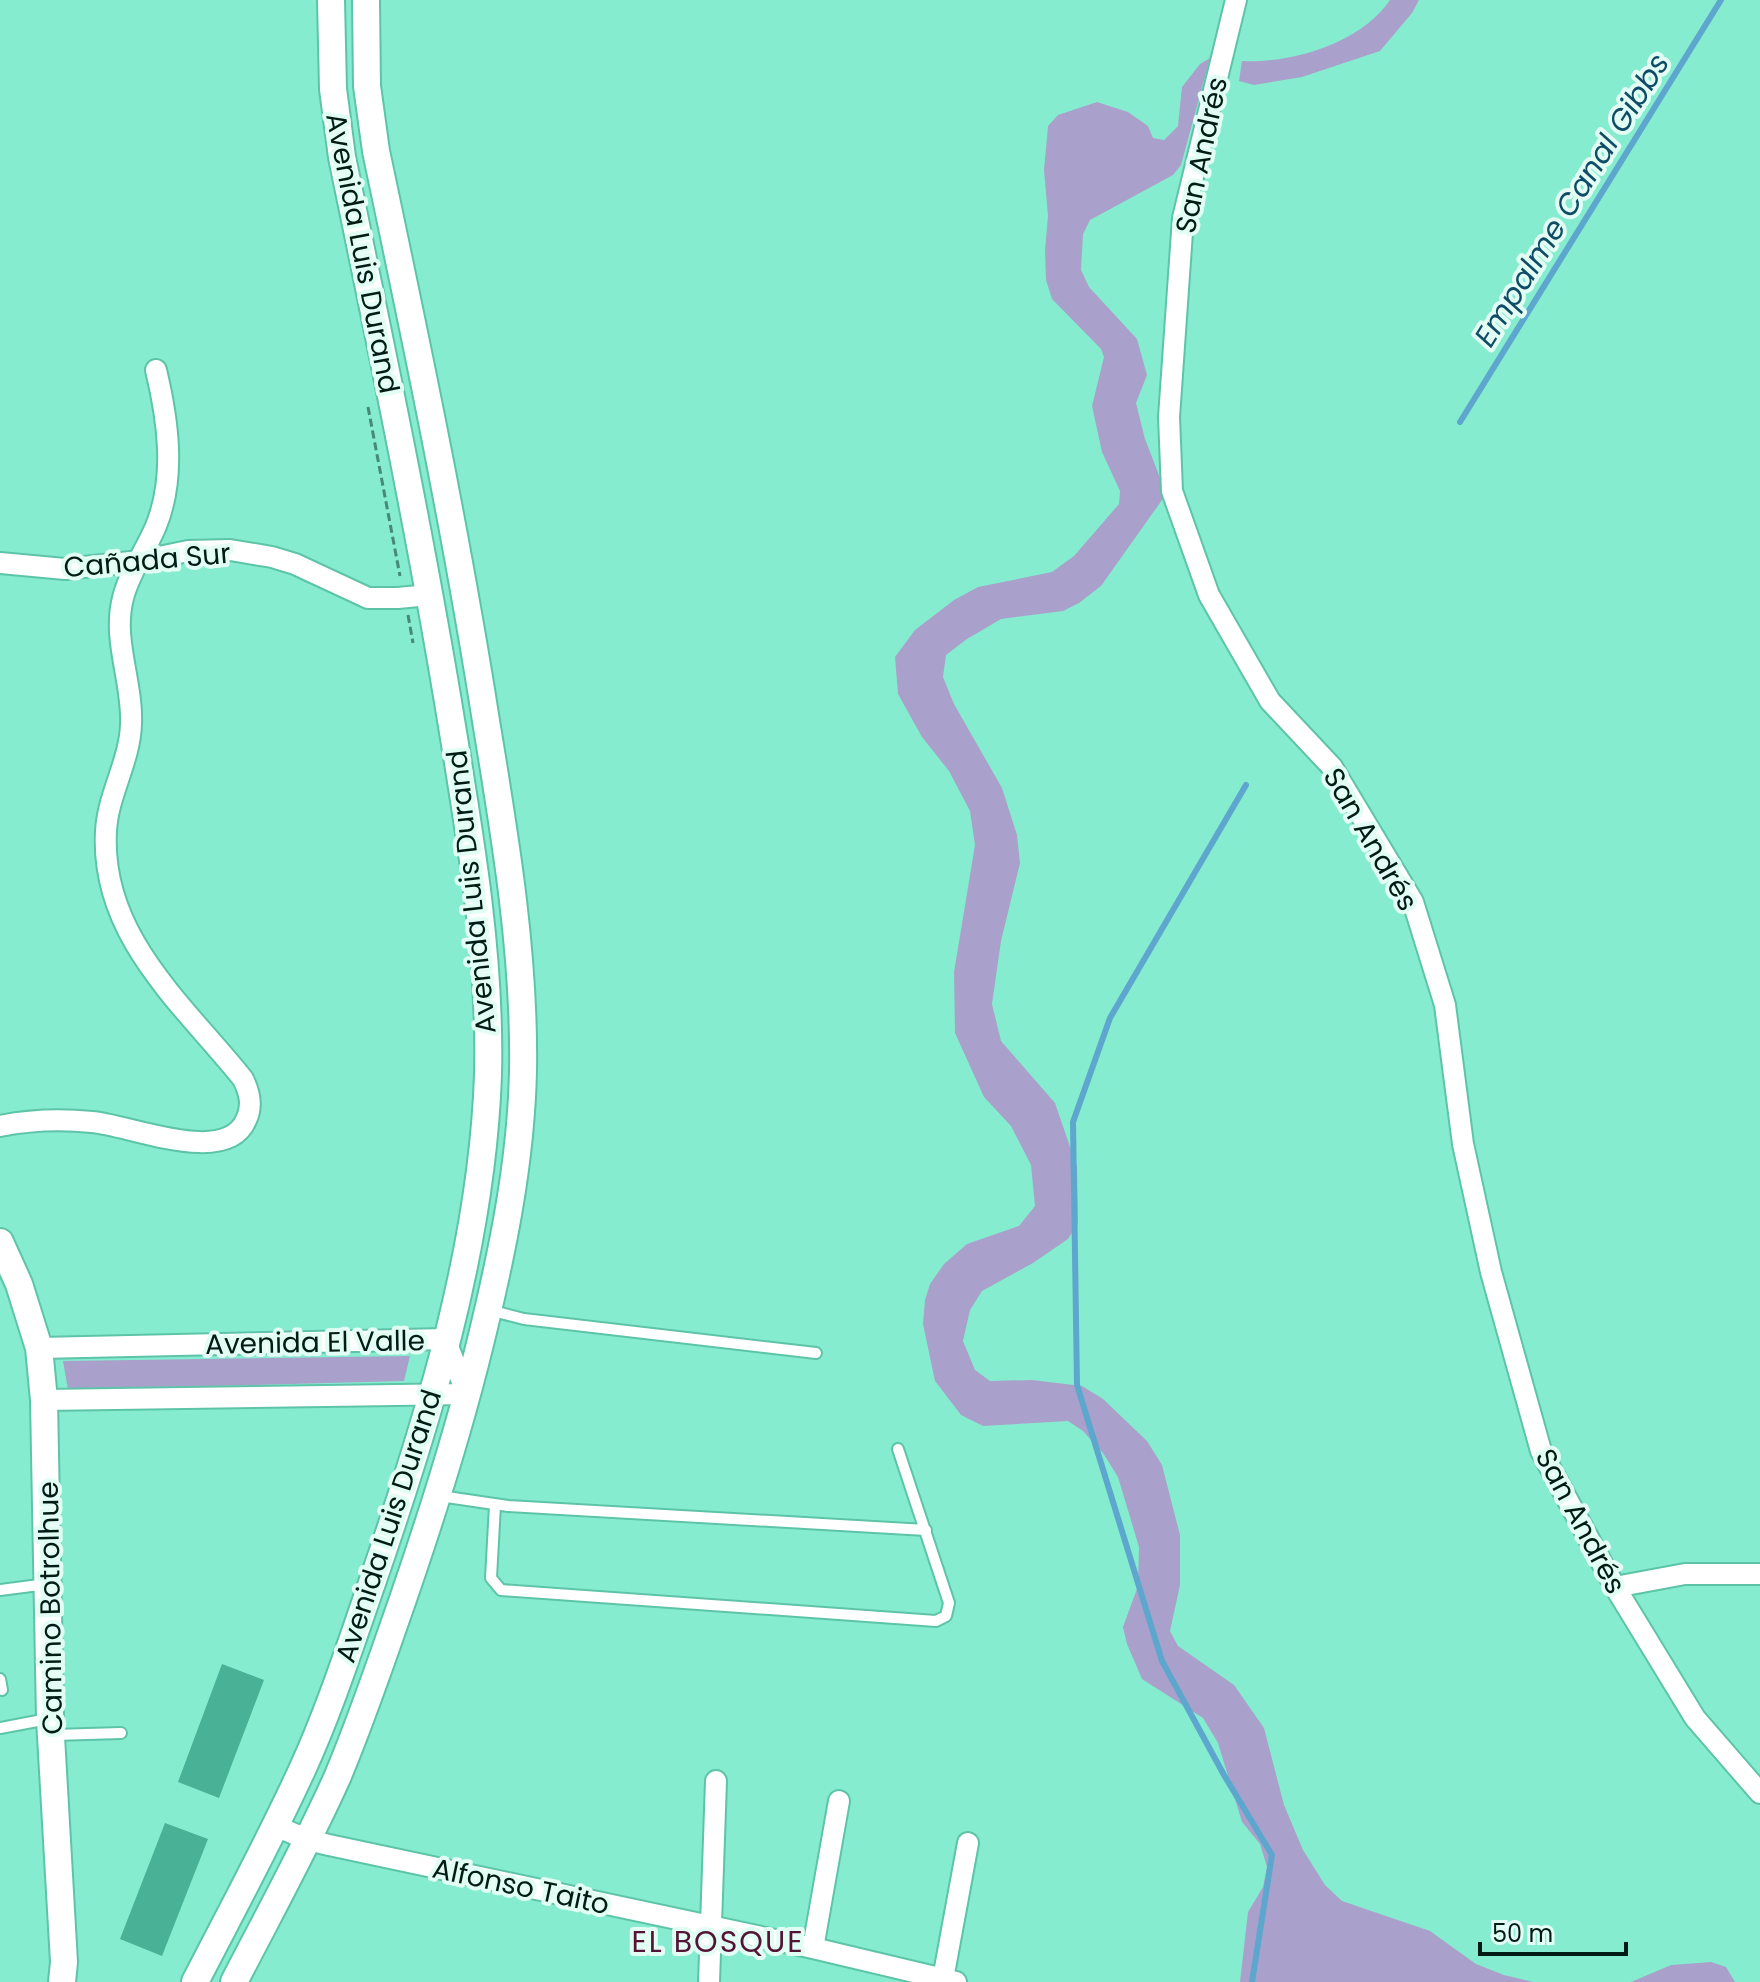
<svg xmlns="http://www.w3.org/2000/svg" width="1760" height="1982" font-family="Poppins,sans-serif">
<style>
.green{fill:#a9a1cb}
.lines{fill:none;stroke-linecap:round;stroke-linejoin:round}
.stream{stroke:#5da7ce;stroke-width:6}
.building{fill:#49b196}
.service-casing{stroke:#5dc4a8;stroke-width:14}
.minor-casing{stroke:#5dc4a8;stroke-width:24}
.tertiary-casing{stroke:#5dc4a8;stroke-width:30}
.path{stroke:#468976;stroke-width:3;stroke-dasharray:8 4;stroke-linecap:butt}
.service{stroke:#fff;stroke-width:10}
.minor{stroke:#fff;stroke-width:20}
.tertiary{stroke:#fff;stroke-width:26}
.labels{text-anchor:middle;stroke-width:8;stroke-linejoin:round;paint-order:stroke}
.street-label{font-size:28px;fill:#001c14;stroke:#e1fdf4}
.water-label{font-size:30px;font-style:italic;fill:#104c67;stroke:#e1fdf4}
.neighbourhood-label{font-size:30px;letter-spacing:2px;fill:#541535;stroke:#e1fdf4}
</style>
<rect width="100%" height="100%" fill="#86eccf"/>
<path class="green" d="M1390,0H1419L1412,13L1380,51L1302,77L1254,85L1239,81L1242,61C1291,64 1361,43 1390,0Z
M1210,58L1181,165L1173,175L1090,220L1083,234L1081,270L1089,287L1137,339L1147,375L1136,403L1145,439L1162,483V500L1101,586L1079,603L1063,611L1001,619L967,639L946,655L943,677L954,704L1002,788L1017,835L1020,863L1001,941L992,1004L1001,1041L1055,1103L1077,1167L1078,1223L1068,1239L1033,1263L982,1291L970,1310L963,1341L975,1370L990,1381L1032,1380L1082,1386L1103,1399L1147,1441L1162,1465L1180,1535V1585L1170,1631L1178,1646L1234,1685L1264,1728L1284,1805L1303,1850L1325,1885L1342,1901L1430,1931L1476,1964L1504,1975L1533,1982H1240L1248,1912L1263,1887L1267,1867L1260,1844L1242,1822L1218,1743L1203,1718L1142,1679L1127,1644L1123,1627L1138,1586L1139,1547L1118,1477L1103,1453L1083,1431L1068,1421L983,1426L961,1415L935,1381L923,1324L925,1300L930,1284L944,1264L967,1244L1019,1226L1035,1206L1031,1165L1011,1126L984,1097L955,1033L954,972L975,845L970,811L949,771L922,737L898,694L895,657L915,630L954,600L978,587L1052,572L1074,556L1119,504L1120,491L1102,452L1092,406L1104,357L1101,349L1052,299L1046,280L1045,250L1048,216L1044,170L1048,126L1058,115L1097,102L1128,112L1148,126L1153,138L1164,140L1178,126L1182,87L1200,64Z
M410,1356L404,1381L68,1390L63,1361Z
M1711,1962L1726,1967L1735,1982H1631L1671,1965Z"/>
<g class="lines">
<path class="stream" d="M1460,422L1721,0
M1246,785L1110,1018L1073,1122L1077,1385L1162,1661L1224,1775L1272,1855L1252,1982"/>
</g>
<path class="building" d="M222,1664L264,1680L219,1798L178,1782Z
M165,1823L208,1839L162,1956L120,1939Z"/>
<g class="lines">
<defs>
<path id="service" d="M489,1310L524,1319L816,1353
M440,1496L508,1506L926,1530
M495,1505L491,1578L501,1590L936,1621L946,1616L949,1603L898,1449
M0,1590L47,1584
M0,1679L2,1690
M0,1728L48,1719
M54,1735L121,1733"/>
<path id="minor" d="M1236,0L1183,218L1169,417L1172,491L1209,595L1270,701L1332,767L1413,902L1445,1005L1463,1144L1491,1272L1541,1451L1615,1587L1695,1718L1760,1793
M0,563L65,569L140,561L188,551L230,550L272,557L295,564L368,598H398L429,595
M0,1126C30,1120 62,1119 92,1122C130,1125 226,1167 246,1120C253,1106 250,1093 243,1079C183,1004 100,936 106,831C108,794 130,761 131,724C133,682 112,640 123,598C129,573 146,550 156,526C176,477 168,420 156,370
M39,1348L445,1339L467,1394L44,1400
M1615,1587L1685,1574H1760
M276,1826L308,1840L329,1845L813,1948L956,1982
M813,1948L839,1801
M943,1979L968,1843
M709,1982L716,1781"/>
<path id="tertiary" d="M0,1242L19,1284L39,1348L44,1400L50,1719L64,1962L62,1982
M195,1982C231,1912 269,1842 302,1770C330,1709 350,1646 372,1583C428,1421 482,1248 488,1075C491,959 471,841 452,726C421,536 381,346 342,157L333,89L331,0
M234,1982C269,1914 306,1847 337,1778C362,1719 382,1659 403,1599C432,1515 459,1430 480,1344C502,1254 521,1164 523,1071C525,954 505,836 486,721C456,530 416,340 376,151L367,86L366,0"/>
</defs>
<use href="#service" class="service-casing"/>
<use href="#minor" class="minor-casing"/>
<use href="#tertiary" class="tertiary-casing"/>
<path class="path" d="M368,407L400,576
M408,615L413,643"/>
<use href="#service" class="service"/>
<use href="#minor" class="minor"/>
<use href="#tertiary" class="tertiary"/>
</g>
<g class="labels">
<g class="street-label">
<text transform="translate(1201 155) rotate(-78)" y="10">San Andrés</text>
<text transform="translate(363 253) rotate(79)" y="10">Avenida Luis Durand</text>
<text transform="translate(147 560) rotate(-5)" y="10">Cañada Sur</text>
<text transform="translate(1371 839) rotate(60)" y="10">San Andrés</text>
<text transform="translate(471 892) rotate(-96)" y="10">Avenida Luis Durand</text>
<text transform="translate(315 1342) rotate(-1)" y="10">Avenida El Valle</text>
<text transform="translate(1581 1521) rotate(62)" y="10">San Andrés</text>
<text transform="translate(388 1526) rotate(-72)" y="10">Avenida Luis Durand</text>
<text transform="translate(50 1608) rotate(-91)" y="10">Camino Botrolhue</text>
<text transform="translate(521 1886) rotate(12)" y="10">Alfonso Taito</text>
</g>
<g class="water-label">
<text transform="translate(1572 200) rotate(-58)" y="10">Empalme Canal Gibbs</text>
</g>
<g class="neighbourhood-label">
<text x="718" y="1952">EL BOSQUE</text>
</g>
</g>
<path d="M1480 1942v12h146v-12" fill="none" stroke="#001c14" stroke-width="4"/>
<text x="1492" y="1942" font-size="24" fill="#001c14" stroke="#e1fdf4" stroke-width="6" paint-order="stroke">50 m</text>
</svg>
